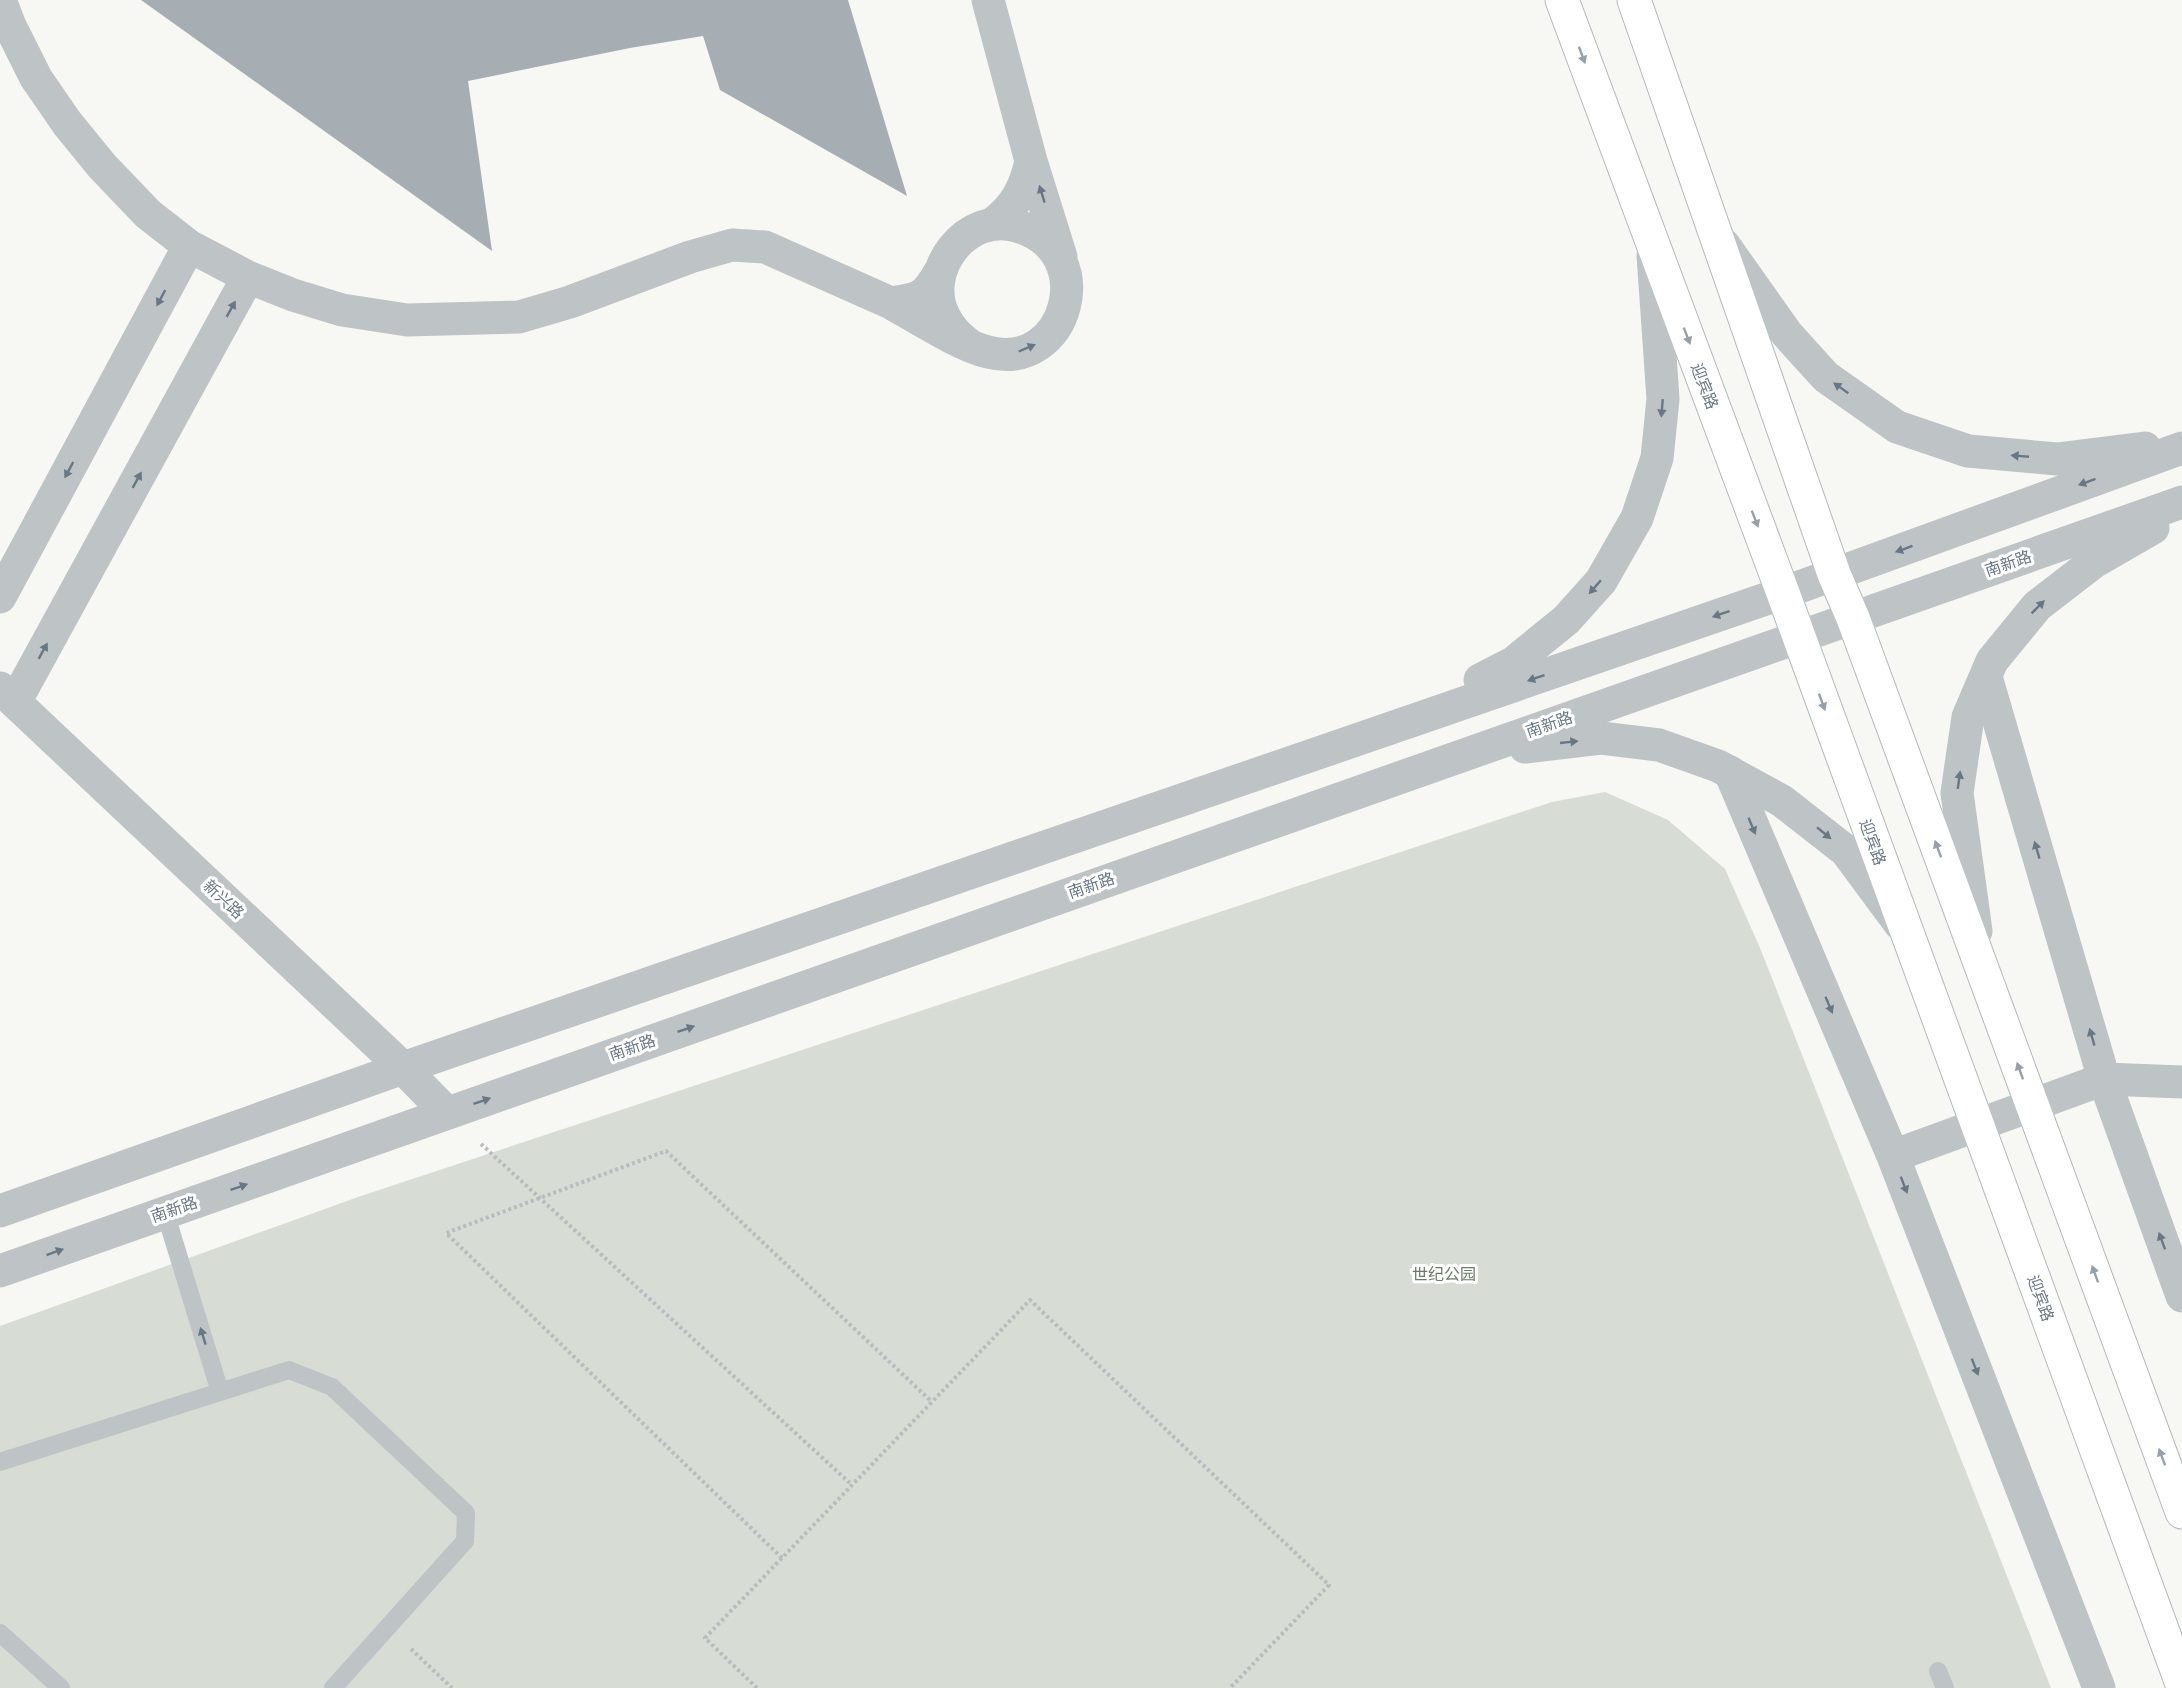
<svg xmlns="http://www.w3.org/2000/svg" width="2182" height="1688" font-family="Cabin,'Noto Sans SC',sans-serif">
<style>
.green{fill:#d7dcd4}
.building{fill:#a6aeb4}
.lines{fill:none;stroke-linecap:round;stroke-linejoin:round}
.secondary-casing{stroke:#b3b8bd;stroke-width:35}
.path{stroke:#b9bcbe;stroke-width:4;stroke-dasharray:3 3;stroke-linecap:butt}
.service{stroke:#bec3c6;stroke-width:18}
.minor{stroke:#bec3c6;stroke-width:33}
.tertiary{stroke:#bec3c6;stroke-width:33}
.secondary{stroke:#fff;stroke-width:33}
.oneway{fill:#95a0a9}
.oneway2{fill:#687784}
.labels{text-anchor:middle;stroke-width:6;stroke-linejoin:round;paint-order:stroke}
.street-label{font-size:16px;fill:#687784;stroke:#fff}
.park-label{font-size:16px;fill:#6a7b66;stroke:#fff}
</style>
<rect width="100%" height="100%" fill="#f7f7f4"/>
<path class="green" d="M1605,792L1668,820L1725,869L1760,948L2051,1688H0V1326L361,1196L1552,802Z"/>
<path class="building" d="M141,0H848L907,196L720,90L703,36L630,48L468,81L492,251Z"/>
<g class="lines">
<defs>
<path id="secondary" d="M1562,0L1783,593L2182,1684
M1634,0L1834,574L1853,618L2182,1512"/>
</defs>
<use href="#secondary" class="secondary-casing"/>
<path class="path" d="M481,1144L852,1485
M782,1558L446,1233L666,1151L932,1402
M411,1649L452,1688
M757,1688L705,1638L1030,1300L1329,1585L1230,1688"/>
<path class="service" d="M165,1212L220,1392
M0,1462L289,1370L332,1387L466,1513L465,1541L333,1688
M0,1633L61,1688
M1938,1671L1945,1688"/>
<path class="minor" d="M0,0L10,26L36,78L67,123L102,166L148,214L189,246L248,277L293,295L342,310L407,320L519,317L570,302L690,257L732,245L765,247L891,303
M988,0L1031,161
M992,224C1015,208 1025,188 1031,161L1061,257
M939,273C925,298 919,299 891,303C918,318 959,345 988,352C1068,373 1102,250 1017,226C967,211 921,270 944,316C950,329 959,337 971,346
M0,597L189,246
M1986,677L2104,1079L2182,1296
M15,702L248,277
M1730,772L1893,1156L2099,1688
M1893,1156L2104,1079L2182,1082"/>
<path class="tertiary" d="M1724,245L1787,334L1826,377L1897,427L1968,451L2057,459L2145,448
M1480,680L1513,663L1566,620L1601,581L1637,518L1657,458L1663,399L1653,255
M0,688L403,1068L447,1113
M1525,747L1601,738L1659,745L1718,766L1782,801L1846,851L1900,924
M1976,931L1957,793L1968,717L1992,661L2037,606L2094,562L2153,528
M0,1211L403,1068L1783,593L2182,448
M0,1271L2182,502"/>
<use href="#secondary" class="secondary"/>
</g>
<defs><path id="oneway-solid" d="M-6-.8H1V-3.2L6.5 0L1 3.2V.8H-6Z" transform="scale(1.5)"/></defs>
<g class="oneway">
<use href="#oneway-solid" transform="translate(1582 55) rotate(70)"/>
<use href="#oneway-solid" transform="translate(1687 336) rotate(69)"/>
<use href="#oneway-solid" transform="translate(1755 519) rotate(69)"/>
<use href="#oneway-solid" transform="translate(1822 702) rotate(70)"/>
<use href="#oneway-solid" transform="translate(1938 849) rotate(-110)"/>
<use href="#oneway-solid" transform="translate(2020 1071) rotate(-110)"/>
<use href="#oneway-solid" transform="translate(2095 1274) rotate(-110)"/>
<use href="#oneway-solid" transform="translate(2162 1457) rotate(-110)"/>
</g>
<g class="oneway2">
<use href="#oneway-solid" transform="translate(1042 194) rotate(-107)"/>
<use href="#oneway-solid" transform="translate(161 298) rotate(118)"/>
<use href="#oneway-solid" transform="translate(231 309) rotate(-61)"/>
<use href="#oneway-solid" transform="translate(1027 348) rotate(-23)"/>
<use href="#oneway-solid" transform="translate(1841 388) rotate(-145)"/>
<use href="#oneway-solid" transform="translate(1662 408) rotate(95)"/>
<use href="#oneway-solid" transform="translate(2020 456) rotate(-175)"/>
<use href="#oneway-solid" transform="translate(69 470) rotate(118)"/>
<use href="#oneway-solid" transform="translate(137 480) rotate(-61)"/>
<use href="#oneway-solid" transform="translate(2087 482) rotate(160)"/>
<use href="#oneway-solid" transform="translate(1904 549) rotate(160)"/>
<use href="#oneway-solid" transform="translate(1595 587) rotate(131)"/>
<use href="#oneway-solid" transform="translate(2038 607) rotate(-45)"/>
<use href="#oneway-solid" transform="translate(1721 614) rotate(161)"/>
<use href="#oneway-solid" transform="translate(43 651) rotate(-61)"/>
<use href="#oneway-solid" transform="translate(1536 678) rotate(161)"/>
<use href="#oneway-solid" transform="translate(1569 742) rotate(-6)"/>
<use href="#oneway-solid" transform="translate(1959 780) rotate(-82)"/>
<use href="#oneway-solid" transform="translate(1752 826) rotate(67)"/>
<use href="#oneway-solid" transform="translate(1824 833) rotate(39)"/>
<use href="#oneway-solid" transform="translate(2037 850) rotate(-106)"/>
<use href="#oneway-solid" transform="translate(1829 1005) rotate(67)"/>
<use href="#oneway-solid" transform="translate(686 1029) rotate(-19)"/>
<use href="#oneway-solid" transform="translate(2092 1037) rotate(-106)"/>
<use href="#oneway-solid" transform="translate(482 1101) rotate(-19)"/>
<use href="#oneway-solid" transform="translate(1904 1185) rotate(69)"/>
<use href="#oneway-solid" transform="translate(239 1187) rotate(-19)"/>
<use href="#oneway-solid" transform="translate(2162 1241) rotate(-110)"/>
<use href="#oneway-solid" transform="translate(55 1252) rotate(-20)"/>
<use href="#oneway-solid" transform="translate(203 1336) rotate(-107)"/>
<use href="#oneway-solid" transform="translate(1975 1367) rotate(69)"/>
</g>
<g class="labels">
<g class="street-label">
<text transform="translate(1705 386) rotate(69)" y="6">迎宾路</text>
<text transform="translate(2008 563) rotate(-19)" y="6">南新路</text>
<text transform="translate(1549 724) rotate(-19)" y="6">南新路</text>
<text transform="translate(1873 842) rotate(70)" y="6">迎宾路</text>
<text transform="translate(1091 885) rotate(-19)" y="6">南新路</text>
<text transform="translate(224 899) rotate(43)" y="6">新兴路</text>
<text transform="translate(632 1047) rotate(-19)" y="6">南新路</text>
<text transform="translate(174 1209) rotate(-19)" y="6">南新路</text>
<text transform="translate(2041 1298) rotate(70)" y="6">迎宾路</text>
</g>
<g class="park-label">
<text x="1444" y="1280">世纪公园</text>
</g>
</g>
</svg>
